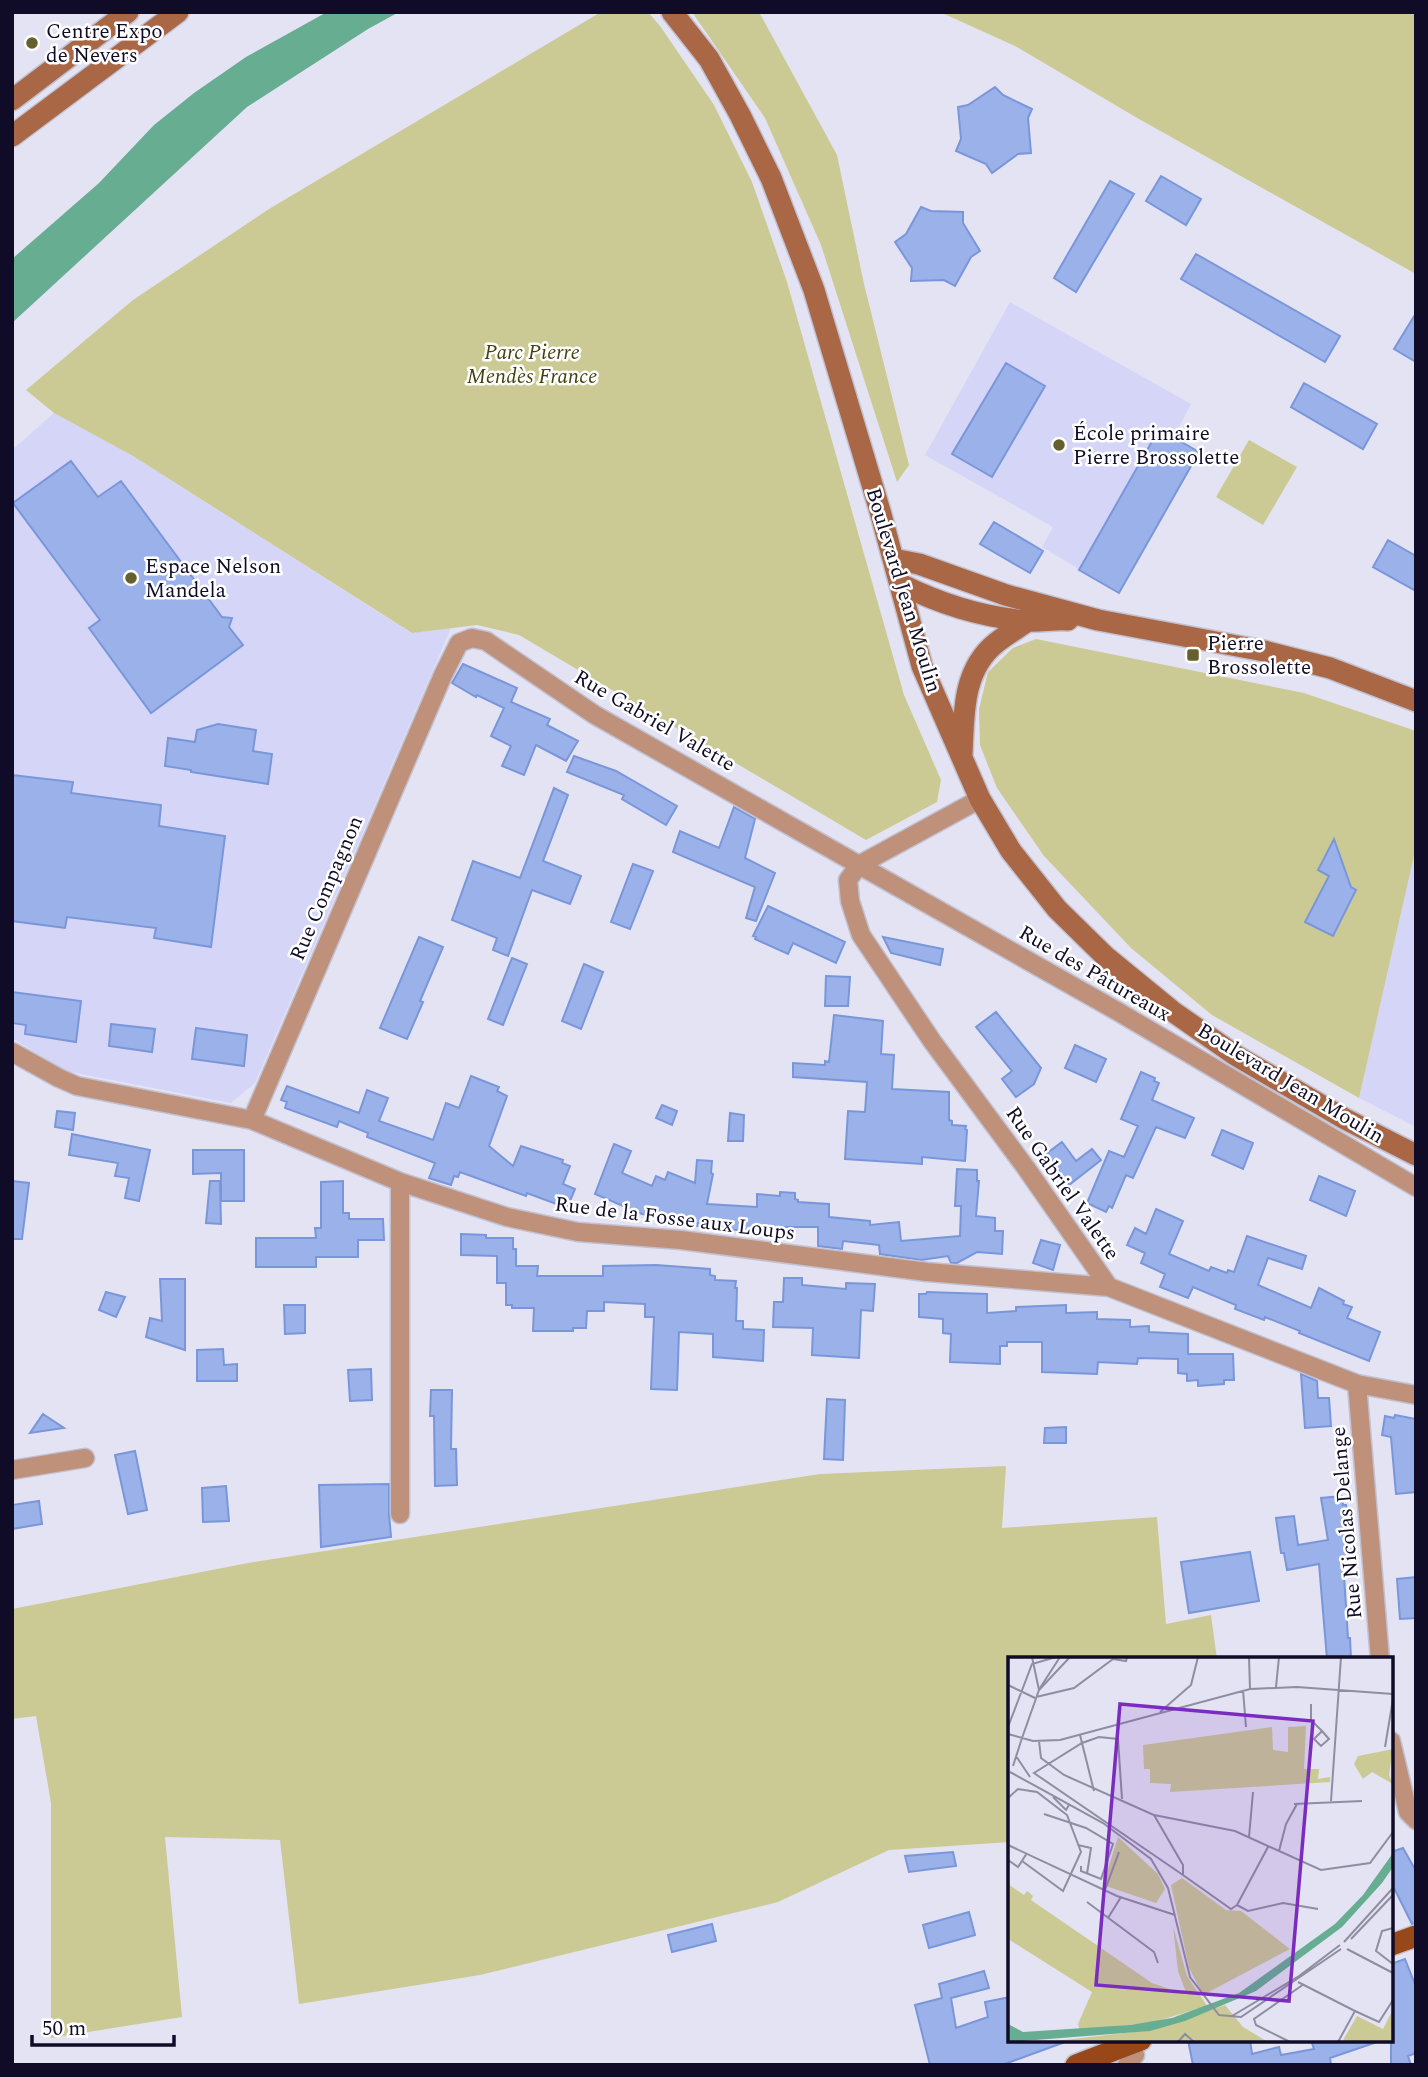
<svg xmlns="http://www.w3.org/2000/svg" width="1428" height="2077" font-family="Spectral,serif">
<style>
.built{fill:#d5d5f7}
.green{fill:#cbca94}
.water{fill:#67ad91}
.building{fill:#9ab2e9;stroke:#7a96da;stroke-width:2}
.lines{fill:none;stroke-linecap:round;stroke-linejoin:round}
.street-casing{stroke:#c1c1d2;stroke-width:21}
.secondary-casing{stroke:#c1c1d2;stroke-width:24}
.primary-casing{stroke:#c1c1d2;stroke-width:24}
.street{stroke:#bf917b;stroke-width:18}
.secondary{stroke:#a96746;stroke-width:21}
.primary{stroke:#984719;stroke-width:21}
.poi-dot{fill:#64612e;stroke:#fff;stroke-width:2.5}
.labels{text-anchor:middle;stroke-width:5;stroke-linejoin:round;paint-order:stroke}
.poi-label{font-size:21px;fill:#100c27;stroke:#fff;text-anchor:start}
.park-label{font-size:21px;font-style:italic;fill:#43400e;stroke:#fff}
.street-label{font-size:21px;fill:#100c27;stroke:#fff}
.inset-road{fill:none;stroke:#8f8da1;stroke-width:2}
.view{fill:#7b2cbf;fill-opacity:0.15;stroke:#7b2cbf;stroke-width:3.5}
.inset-edge{fill:none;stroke:#100c27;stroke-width:3.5}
</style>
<rect width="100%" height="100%" fill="#e3e3f3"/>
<path class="built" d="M1010,302L1191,404L1174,437L1199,452L1119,593L1042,547L1053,527L925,455Z
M54,413L133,456L411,633L451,628L255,1083L231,1103L65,1071L12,1038V450Z
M1416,847V1127L1359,1098Z"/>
<path class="green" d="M601,12H648L660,26L714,105L752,182L787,282L904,695L941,780L937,802L866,840L519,635L477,625L412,633L133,456L54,413L26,390L133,300L269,209Z
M692,12H759L837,155L864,284L909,465L897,482L821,245L765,118Z
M940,12H1416V274L1139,119L1015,46Z
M1249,440L1297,467L1263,525L1216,497Z
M1036,639L1304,693L1416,731V847L1359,1098L1212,1015L1131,948L1044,856L997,788L980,745L979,709L988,672L1013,648Z
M1006,1466L1002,1528L1157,1517L1166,1624L1211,1615L1217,1659H1010V1842L889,1850L778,1902L480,1975L299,2004L280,1840L165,1837L182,2017L51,2038V1803L36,1716L12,1719V1609L248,1563L820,1474Z"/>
<path class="water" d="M327,12H399L368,29L247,107L12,323V259L99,183L154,125L194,93L246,57Z"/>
<path class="building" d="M995,87L1003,95L1032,109L1028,118L1031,153L1018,154L992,173L986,164L956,151L961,139L958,107L968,105Z
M1161,176L1201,199L1186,225L1146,201Z
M1110,181L1134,194L1076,292L1054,278Z
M921,207L931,211L963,212V223L980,251L971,257L955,286L944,280L911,281L912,268L895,242L906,234Z
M1196,254L1340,336L1325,362L1181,279Z
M1416,313V362L1394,349Z
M1006,363L1045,386L992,477L952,454Z
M1304,383L1377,424L1363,449L1291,407Z
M1159,429L1199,452L1119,593L1079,570Z
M71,461L98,497L121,481L222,617L232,618L229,627L243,645L151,713L89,628L100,620L13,503Z
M994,522L1043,551L1030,573L980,544Z
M1388,540L1416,556V591L1373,567Z
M463,664L517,688L511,702L550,719L547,725L578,741L566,761L536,745L524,775L502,766L511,746L491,736L504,708L477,695L476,697L452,683Z
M218,724L256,730L253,751L272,754L268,784L191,772V770L165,766L168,738L195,742L197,730Z
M574,756L616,771L677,806L666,825L622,799L624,795L567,772Z
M12,775L73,782L71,793L161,805L159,826L225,836L211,947L154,938L156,928L67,917L65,928L12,921Z
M554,788L568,795L543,861L581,876L570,904L532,890L508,956L493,950L497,938L452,920L473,861L520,878Z
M734,807L755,819L745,858L775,873L756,921L746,918L755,887L673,852L680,831L719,848Z
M1334,839L1351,887L1356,890L1333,936L1305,922L1329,876L1318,870Z
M633,864L653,871L630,929L611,922Z
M768,906L845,942L836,963L793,943L788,954L755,939L756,937L753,936Z
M419,937L443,947L420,1001L423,1002L407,1039L380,1028Z
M883,937L943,949L940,965L891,953Z
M512,958L527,964L503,1025L488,1019Z
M584,964L603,972L581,1029L562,1021Z
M826,976L850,977L848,1006H825Z
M12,992L81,1001L76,1042L25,1034L26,1025L12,1023Z
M996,1012L1041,1068L1034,1084L1016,1097L1002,1079L1012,1071L976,1027Z
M834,1015L883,1021L881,1054L894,1055L892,1089L949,1092V1120L952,1121V1125L966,1126L965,1129L967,1130L965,1161L922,1157V1164L845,1159L848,1111L865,1112L867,1082L793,1077V1063L825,1065V1061L829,1062Z
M111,1024L155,1029L152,1052L109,1046Z
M196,1028L247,1035L244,1066L192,1059Z
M1075,1045L1106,1059L1096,1082L1065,1068Z
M1141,1072L1155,1078L1154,1081L1159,1083L1152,1100L1194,1118L1185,1138L1156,1127L1133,1178L1126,1175L1112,1208L1109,1206L1106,1212L1087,1203L1109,1151L1124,1157L1138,1126L1121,1119Z
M471,1076L499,1087L497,1091L507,1096L489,1146L513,1166L521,1146L563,1160L562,1163L570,1166L563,1184L575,1189L567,1208L527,1193L526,1196L460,1172L458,1177L454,1176L451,1185L429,1178L435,1163L367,1137L368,1133L339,1121L337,1127L285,1108L287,1102L281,1100L287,1086L359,1113L367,1090L388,1098L379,1121L433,1140L446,1103L459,1108Z
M662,1105L677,1111L672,1125L656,1118Z
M57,1111L75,1113L73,1130L55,1127Z
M730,1113L744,1115L743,1141H728Z
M1222,1130L1253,1143L1243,1169L1212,1155Z
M72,1134L150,1150L139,1201L125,1198L129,1178L115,1176L118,1163L69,1155Z
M1062,1142L1076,1161L1092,1149L1101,1160L1069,1185L1046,1154Z
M614,1144L631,1151L622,1173L652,1186L656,1176L665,1180L668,1172L695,1183L697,1160L712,1161L711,1173L713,1174L707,1204L757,1207V1194L780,1196V1192L795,1193V1199L798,1200V1202L829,1204V1217L870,1221V1225L899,1222L901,1241L960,1236L961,1206H955L957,1169L977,1170V1181H979L976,1216L995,1218V1231H1003L1002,1254L977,1252L957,1263H951L948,1256L921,1260L880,1254L879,1245L843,1241L842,1249L818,1246V1227H779V1230L755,1228V1232L697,1226L698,1223L642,1214L595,1194Z
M193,1150H244V1201H221V1173L193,1174Z
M1319,1176L1355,1191L1346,1216L1310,1200Z
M12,1181L29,1183L22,1239H12Z
M210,1181H220L221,1224L206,1223Z
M343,1181V1213H349V1219H383L384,1240H358V1257H316V1267H256V1238H316L315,1228H321V1182Z
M1156,1209L1183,1221L1169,1254L1209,1271L1211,1267L1227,1273L1228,1270L1234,1272L1247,1236L1306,1256L1302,1269L1268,1258L1258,1285L1311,1308L1319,1288L1344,1301L1343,1304L1352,1307L1347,1318L1380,1332L1369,1361L1299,1333L1300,1331L1265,1317L1264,1320L1235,1309L1236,1305L1193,1287L1188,1298L1160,1287L1165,1274L1141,1263L1145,1253L1127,1245L1135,1228L1146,1234Z
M461,1234L486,1235V1238H513V1249H516V1266H538L537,1276H603V1266L656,1265L710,1269V1275L715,1276V1280L736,1281L735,1288H737L736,1321H743V1329L764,1330L763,1361L713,1357V1334L679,1332L677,1390L651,1389L654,1317H645V1304L604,1302V1311H587L586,1328H573V1331H533L534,1308H512V1305H506V1283H497V1256L461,1255Z
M1041,1240L1060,1245L1053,1270L1033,1263Z
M784,1278H802V1285L846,1289V1283L875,1284L873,1311L861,1310L859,1358L812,1355L813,1328L773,1327L774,1302H783Z
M160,1279H185V1350L146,1337L150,1318L162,1321Z
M106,1292L125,1297L116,1317L99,1310Z
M927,1292L987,1294V1313L1016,1311V1307L1066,1305V1313L1097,1312V1319L1130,1320V1327L1149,1326V1332L1188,1334V1354H1233L1234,1380H1224V1384L1198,1386V1380L1187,1381V1374L1178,1373V1359L1138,1358L1137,1364L1098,1362L1097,1374L1042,1372V1342H1007V1346H1000V1364L950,1362L951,1334L943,1333V1319L919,1317V1294H926Z
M284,1305H305V1333L285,1334Z
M223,1349L224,1365L237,1364V1381H197V1350Z
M371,1369L372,1400L350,1401L348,1370Z
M1301,1374L1317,1381L1318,1398H1329L1331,1426L1305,1428Z
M431,1390H452L451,1449H456L457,1485L435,1486L434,1416H430Z
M827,1399L845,1400L843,1460L824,1459Z
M43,1414L64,1428L30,1433Z
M1395,1415L1416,1419V1492L1396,1494L1391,1437L1382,1435L1385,1416L1394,1418Z
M1066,1427V1443H1044L1045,1428Z
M135,1451L147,1510L128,1514L115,1455Z
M389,1484V1514L391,1537L321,1547L319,1485Z
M226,1486L229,1521L203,1522L202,1488Z
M1342,1496L1343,1505H1346L1350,1536H1353L1354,1559L1343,1560L1348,1638H1350L1351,1659H1327L1319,1564L1287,1570L1284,1553H1281L1276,1518L1294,1516L1298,1545L1328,1540L1321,1498Z
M39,1501L42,1524L12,1529V1505Z
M1250,1552L1259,1601L1189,1613L1181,1562Z
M1416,1577V1618L1400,1619L1397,1579Z
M1403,1848L1416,1871V1923L1412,1924L1391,1882V1852Z
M953,1852L956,1866L909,1872L905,1856Z
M969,1912L975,1935L929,1948L923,1925Z
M712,1924L716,1941L672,1952L668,1935Z
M1405,1959L1416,1987V2053L1408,2056L1411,2065H1391V1964Z
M984,1971L989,1988L951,1998L956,2028L988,2017L985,2002L1010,1997V2040H1065V2042L1002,2065H930L915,2005L942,1998L939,1984Z
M1188,2040H1250L1252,2054L1279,2047L1281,2055L1314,2049L1311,2040H1374V2043L1330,2058L1331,2065H1193Z"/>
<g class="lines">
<defs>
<path id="street" d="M859,865L1117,1011L1416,1187
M859,865L980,799
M12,1052L59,1078L77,1086L252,1120L400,1182L507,1217L578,1232L681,1240L927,1272L1109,1287
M252,1120L443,675L459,643L472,638L486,641L595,715L859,865L848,880L850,901L861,935L932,1041L1026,1168L1109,1287L1357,1384L1416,1395
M400,1182V1514
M1357,1384L1380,1659
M12,1470L85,1458
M1391,1741L1408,1812L1416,1820
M1127,2065L1135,2055L1132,2044"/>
<path id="secondary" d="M672,12L709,59L740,115L771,178L814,290L880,511L922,666L980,799L1011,851L1057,909L1106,957L1172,1011L1235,1055L1345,1119L1416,1155
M12,100L128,12
M12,136L178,12
M893,559L919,564L1006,595L1098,620L1264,651L1330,668L1416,701
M900,584C941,604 978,616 1025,621C1039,622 1054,619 1068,620
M962,754C964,715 962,670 996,643C1006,635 1018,628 1028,621"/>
<path id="primary" d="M1391,1945L1416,1936
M1076,2065L1141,2040"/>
</defs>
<use href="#street" class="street-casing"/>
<use href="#secondary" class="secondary-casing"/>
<use href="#primary" class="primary-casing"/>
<use href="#street" class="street"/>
<use href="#secondary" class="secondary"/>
<use href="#primary" class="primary"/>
</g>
<g class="poi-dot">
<circle cx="32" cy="43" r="7"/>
<circle cx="1059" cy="445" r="7"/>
<circle cx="131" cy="578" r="7"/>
<rect x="1186" y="648" width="14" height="14" rx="3.5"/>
</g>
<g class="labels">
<g class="poi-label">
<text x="46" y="38">Centre Expo<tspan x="46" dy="24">de Nevers</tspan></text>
<text x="1073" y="440">École primaire<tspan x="1073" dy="24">Pierre Brossolette</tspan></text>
<text x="145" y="573">Espace Nelson<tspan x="145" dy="24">Mandela</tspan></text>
<text x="1207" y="650">Pierre<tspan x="1207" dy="24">Brossolette</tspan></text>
</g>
<g class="park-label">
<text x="532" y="359">Parc Pierre<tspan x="532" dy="24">Mendès France</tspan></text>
</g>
<g class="street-label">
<text transform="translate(904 590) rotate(73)" y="7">Boulevard Jean Moulin</text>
<text transform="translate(655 720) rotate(30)" y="7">Rue Gabriel Valette</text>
<text transform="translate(326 888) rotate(-67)" y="7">Rue Compagnon</text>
<text transform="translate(1095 973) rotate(30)" y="7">Rue des Pâtureaux</text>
<text transform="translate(1291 1083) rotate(31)" y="7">Boulevard Jean Moulin</text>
<text transform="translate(1063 1183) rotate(55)" y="7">Rue Gabriel Valette</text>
<text transform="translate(675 1218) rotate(7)" y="7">Rue de la Fosse aux Loups</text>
<text transform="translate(1346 1523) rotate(-95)" y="7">Rue Nicolas Delange</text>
</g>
</g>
<g transform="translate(1008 1657)">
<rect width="385" height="385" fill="#e3e3f3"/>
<path d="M298,69L296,112H311L310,122L322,120V125L162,135L163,127L142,126V112H136L135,88L264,70L265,93L280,95V70ZM385,92L381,118L385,127L364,115L355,122L346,107L350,99ZM110,180L150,217L157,232L148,246L95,228ZM174,221L218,253L233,254L282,292L195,338L181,311L163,228ZM0,227L16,238L19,234L25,239L23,243L144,326L179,338L170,314L165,269L179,319L199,349L146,365L72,374L70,367L84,335L0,282ZM217,348L235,370L260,385H39L142,373ZM385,352V385H334L349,359L375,372Z" fill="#cbca94"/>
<path d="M385,196V210L374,226L334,270L248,334L177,364L142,374L0,385V367L15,375L122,368L164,361L231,336L327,267L355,238Z" fill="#67ad91"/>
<path class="inset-road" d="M241,0L242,32M0,28L27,41M268,30L271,0M32,31L52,0M31,33L62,0M235,33L238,70M28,40L66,31L105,2L118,4L119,0M303,47V63L314,74L321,82L313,89L306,82L314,74M152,55L183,28L190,0M0,70L24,7L48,0M0,77L25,84L52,83L242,32L289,30L385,37M72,78L86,134M14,81L31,33L24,0M31,84L33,101L56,118L146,158L175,208V218L223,252L229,248M377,90L385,42M8,99L22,120M5,109L14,81M2,115L95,166L143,202L160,231L182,320L211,358L233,360L333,292M45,140L58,153L61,148M0,141L10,132L29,135L59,158L73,195L55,234L14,204M114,142L110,82L91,80L74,86L26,116L175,218M323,144L333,0M286,147L354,144M36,157L78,171L105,187L93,222L73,214V209M146,158L227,174L313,213L362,206L385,175M241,180L245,135M0,188L109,239L167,258M70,188L83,191L79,217M271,194L278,167L289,147M0,203L10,210L19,196M97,233L111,195M79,245L146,295L150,306M229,248L240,254L275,246L310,252M229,248L260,190M100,261L113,240M385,271L374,274L368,294L385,307M343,282L385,238M336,285L385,231M339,292L385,316M290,325L347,354L330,385M347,354L371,365L385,343M224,359L291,319L332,288M170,385L177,377L186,385M282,385L248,368L246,362L296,327"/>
<path class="view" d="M112,47L305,64L281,344L88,328Z"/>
<rect width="385" height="385" class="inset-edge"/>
</g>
<rect width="1428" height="2077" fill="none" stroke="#100c27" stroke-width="28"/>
<path d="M32 2035v10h142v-10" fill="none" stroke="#100c27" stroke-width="3.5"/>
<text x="42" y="2035" font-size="21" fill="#100c27" stroke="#ffffff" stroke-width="5" paint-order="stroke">50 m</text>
</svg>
